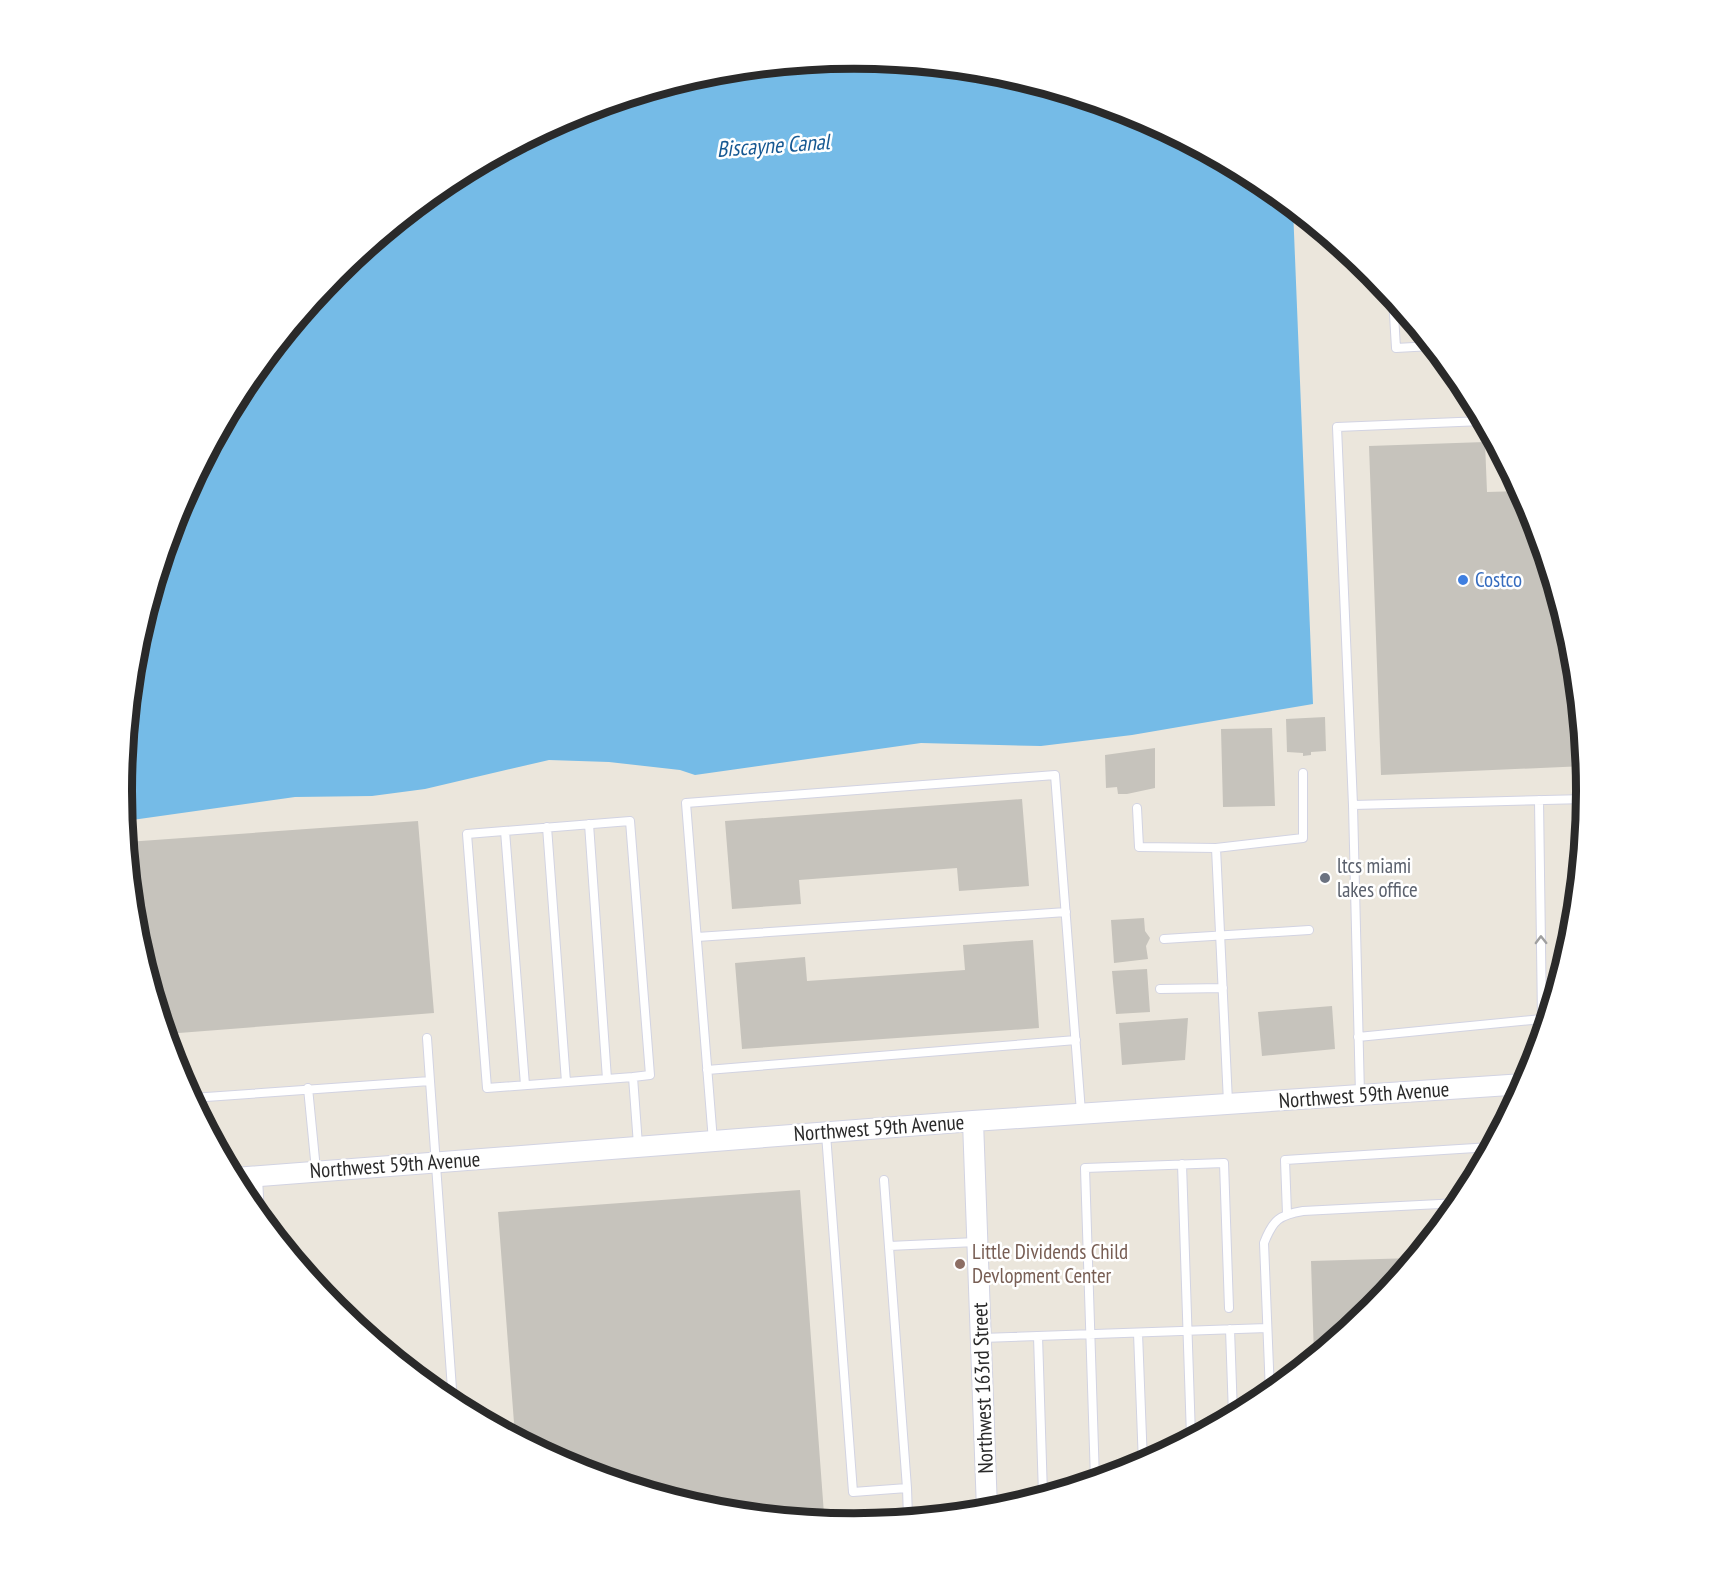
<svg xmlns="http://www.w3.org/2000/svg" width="1709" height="1582" font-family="'PT Sans Narrow',sans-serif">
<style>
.water{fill:#75bbe7}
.building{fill:#c6c3bc}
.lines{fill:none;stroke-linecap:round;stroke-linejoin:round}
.service-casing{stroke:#d2d3e2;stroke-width:10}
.tertiary-casing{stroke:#d2d3e2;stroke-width:22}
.service{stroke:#fff;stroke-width:8}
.tertiary{stroke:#fff;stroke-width:20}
.oneway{stroke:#9f9f9f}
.shop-dot{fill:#3f7fe0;stroke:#fff;stroke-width:2}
.worship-dot{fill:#6b7280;stroke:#fff;stroke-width:2}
.education-dot{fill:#8d6e63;stroke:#fff;stroke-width:2}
.labels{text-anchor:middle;stroke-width:5;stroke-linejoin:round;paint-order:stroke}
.shop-label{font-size:21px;fill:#366cbe;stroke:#fff;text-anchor:start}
.worship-label{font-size:21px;fill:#5b616d;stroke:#fff;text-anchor:start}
.street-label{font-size:21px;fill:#2a2a2a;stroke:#fff}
.education-label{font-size:21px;fill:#785e54;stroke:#fff;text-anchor:start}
.water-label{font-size:22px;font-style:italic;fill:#155892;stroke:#fff}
.rim{fill:none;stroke:#2a2a2a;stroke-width:8}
</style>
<rect width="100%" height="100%" fill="#ebe6dc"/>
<path class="water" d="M855,59L998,73L1135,114L1262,182L1293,208L1313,704L1132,735L1041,746L921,743L695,775L680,770L609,762L549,760L425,789L372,796L295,797L125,821L122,791L136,648L178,510L246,384L337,273L448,182L575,114L712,73Z"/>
<path class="building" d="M1485,442L1487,492L1521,491L1531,511L1573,648L1585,766L1381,775L1369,446Z
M1325,717L1326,751L1311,752V755L1303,756V753L1287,752L1286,719Z
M1272,728L1275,806L1223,807L1221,729Z
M1155,748V788L1127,794H1118L1117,787L1106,788L1105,755Z
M1022,799L1029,886L959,891L957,868L799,880L801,904L732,909L725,821Z
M418,821L434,1013L166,1034L136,934L127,842Z
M1144,918L1145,931L1150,938L1146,946L1148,959L1114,963L1111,920Z
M1033,940L1039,1028L742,1049L735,963L805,957L807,981L965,970L963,945Z
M1147,969L1150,1012L1116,1014L1112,971Z
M1332,1006L1335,1049L1262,1056L1258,1012Z
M1188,1018L1185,1060L1122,1065L1119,1023Z
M800,1190L824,1514L787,1517L711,1509L574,1468L515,1436L498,1212Z
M1414,1258L1372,1309L1314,1357L1311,1261Z"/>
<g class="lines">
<defs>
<path id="service" d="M1393,298L1396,348L1432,346
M1353,805L1337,427L1483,421
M1137,808L1139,847L1216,848
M589,824L607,1079
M547,827L566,1082
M505,831L525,1085
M697,937L1066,912
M1164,939L1309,930
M1160,989L1223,988
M1358,1037L1542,1019L1539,800
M427,1038L430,1081
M707,1070L1076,1040
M633,1077L650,1075L630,821L467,834L487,1088L633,1077L638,1145
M308,1088L316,1170
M1360,1095L1353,805L1586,799
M192,1098L430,1081L453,1403
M1228,1102L1216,848L1303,838V773
M826,1134L853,1492L907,1488L884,1180
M713,1141L686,803L1055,775L1081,1112
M1182,1164L1191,1437
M258,1178L260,1215
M1287,1214L1285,1160L1491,1147
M889,1246L976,1242
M1230,1329L1233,1415
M1138,1333L1143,1464
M1038,1336L1043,1495
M982,1338L1267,1328
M1270,1393L1264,1243C1273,1220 1279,1215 1303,1211L1459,1203
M1095,1480L1085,1168L1224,1163L1229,1308
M907,1488L908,1518"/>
<path id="tertiary" d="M973,1121L987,1510
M235,1178L973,1121L1524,1084"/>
</defs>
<use href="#service" class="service-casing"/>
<use href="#tertiary" class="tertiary-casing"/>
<use href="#service" class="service"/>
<use href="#tertiary" class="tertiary"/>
</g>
<defs><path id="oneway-chevron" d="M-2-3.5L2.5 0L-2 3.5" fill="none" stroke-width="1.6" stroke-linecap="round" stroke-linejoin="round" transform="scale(1.5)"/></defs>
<use class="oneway" href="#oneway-chevron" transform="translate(1541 940) rotate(-91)"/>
<circle class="shop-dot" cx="1463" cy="580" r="6"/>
<circle class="worship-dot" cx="1325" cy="878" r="6"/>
<circle class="education-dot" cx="960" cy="1264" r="6"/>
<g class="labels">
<g class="shop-label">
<text x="1475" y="587">Costco</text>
</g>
<g class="worship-label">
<text x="1337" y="873">ltcs miami<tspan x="1337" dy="24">lakes office</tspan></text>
</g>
<g class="street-label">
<text transform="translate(1364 1095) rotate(-4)" y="7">Northwest 59th Avenue</text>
<text transform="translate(879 1128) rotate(-4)" y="7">Northwest 59th Avenue</text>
<text transform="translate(395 1165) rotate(-4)" y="7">Northwest 59th Avenue</text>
<text transform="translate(983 1388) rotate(-92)" y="7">Northwest 163rd Street</text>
</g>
<g class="education-label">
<text x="972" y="1259">Little Dividends Child<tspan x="972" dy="24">Devlopment Center</tspan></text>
</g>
<g class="water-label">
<text transform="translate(773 145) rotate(-4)" y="8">Biscayne Canal</text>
</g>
</g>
<path d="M0 0H1709V1582H0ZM132 791a722 722 0 1 1 1444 0a722 722 0 1 1-1444 0Z" fill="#fff" fill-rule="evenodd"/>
<path class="rim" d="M132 791a722 722 0 1 1 1444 0a722 722 0 1 1-1444 0Z"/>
</svg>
